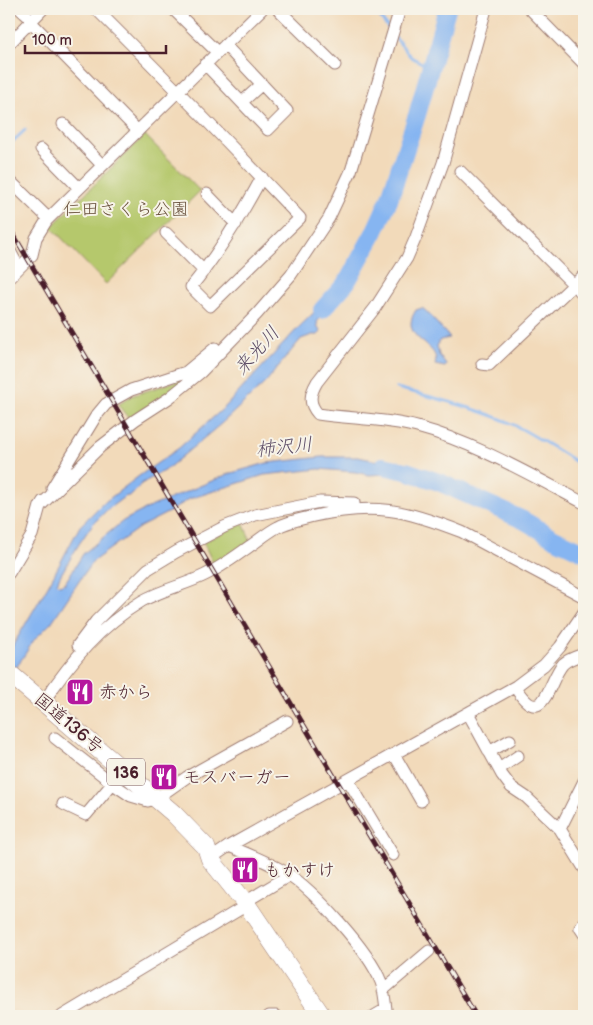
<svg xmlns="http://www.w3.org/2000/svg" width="593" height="1025" font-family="'Balsamiq Sans','Klee One',sans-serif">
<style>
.green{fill:#b5c86c;stroke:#80744c}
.water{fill:#86b5f1;stroke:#686a8e}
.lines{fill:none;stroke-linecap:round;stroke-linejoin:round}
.stream{stroke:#86b5f1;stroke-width:3}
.river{stroke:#86b5f1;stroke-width:18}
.minor-casing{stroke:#9e7c72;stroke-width:13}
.highway-casing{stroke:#9e7c72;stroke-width:19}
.minor{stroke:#fff;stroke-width:11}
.highway{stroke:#fff;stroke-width:18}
.rail-casing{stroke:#4a1f2b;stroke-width:5}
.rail{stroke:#f7f3e8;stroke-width:3;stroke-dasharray:9;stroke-linecap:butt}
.labels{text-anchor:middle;stroke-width:4;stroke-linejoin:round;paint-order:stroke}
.shield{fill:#f7f3e8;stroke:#7e5f64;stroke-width:1}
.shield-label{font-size:16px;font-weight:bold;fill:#4a1f2b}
.park-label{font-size:18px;fill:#6a523e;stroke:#f7f3e8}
.poi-label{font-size:18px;fill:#4a1f2b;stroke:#f7f3e8;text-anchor:start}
.street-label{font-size:18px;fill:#4a1f2b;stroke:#f7f3e8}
.water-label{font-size:19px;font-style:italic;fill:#5c4c66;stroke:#f7f3e8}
</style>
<rect width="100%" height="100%" fill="#f7f3e8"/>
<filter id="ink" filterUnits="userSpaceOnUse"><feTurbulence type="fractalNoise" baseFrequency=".02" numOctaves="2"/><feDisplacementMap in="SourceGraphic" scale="10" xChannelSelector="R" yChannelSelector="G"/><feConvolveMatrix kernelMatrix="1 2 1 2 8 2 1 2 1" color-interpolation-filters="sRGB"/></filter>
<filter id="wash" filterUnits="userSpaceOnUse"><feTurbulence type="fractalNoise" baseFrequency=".0096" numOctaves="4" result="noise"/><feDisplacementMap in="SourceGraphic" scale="20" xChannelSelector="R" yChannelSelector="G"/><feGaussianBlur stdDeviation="1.12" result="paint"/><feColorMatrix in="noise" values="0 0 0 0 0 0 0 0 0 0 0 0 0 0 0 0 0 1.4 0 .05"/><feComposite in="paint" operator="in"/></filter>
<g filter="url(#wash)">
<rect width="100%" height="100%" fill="#f2daba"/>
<path class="green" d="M145,135L200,191L106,284L51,227Z
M192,376L130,420L118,405L131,396Z
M243,523L251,541L214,565L203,542Z"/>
<path class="water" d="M336,291L342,294L317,322L318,328L321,332L318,335H312L301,339L265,383L222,423L167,469L141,484L132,495L124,497L107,510L92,525L79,544L60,576L57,583L59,585L65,583L83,554L123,521L146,509L228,474L267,463L322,457H358L407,467L405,475L386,474L369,475L355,472L319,469L264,475L189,499L171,511L140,527L92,562L51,623L34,640L9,679V652L49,584L80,526L101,505L139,476L179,448L226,406L297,329Z
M422,308L426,311L450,338L440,340L437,346L439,355L446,365L445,367L435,365C443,343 396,340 416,310Z"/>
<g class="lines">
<path class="stream" d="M373,9L390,30
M395,37L411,57L431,68
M9,145L25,130
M397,388C434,398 473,407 508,422C535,435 559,451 584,467"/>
<path class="river" d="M322,310L347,282L374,233L389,200L417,115L447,9
M383,466L406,471L439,482L523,520L554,538L584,552"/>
</g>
</g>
<g filter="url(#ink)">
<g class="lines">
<defs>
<path id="minor" d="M20,9L32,20
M96,9C165,78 233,147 300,218L210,306L191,287C219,253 241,216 262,177
M173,9L217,52
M278,9L335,65
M486,9L443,163L416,237L407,258L375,308L317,382C310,394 308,403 318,414C351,419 385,418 417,427C474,442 532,476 584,503
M530,9L584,64
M30,21L138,131
M9,44L43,9
M205,64L268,130L287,111L225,45
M242,102L262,84
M63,124L102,165
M41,149L79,188
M460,171L584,295
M9,180L48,218
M207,194L236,224
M166,233L204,271
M9,249L19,268
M9,278L32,255L36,238L47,220L262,9
M482,364L489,365L584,275
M52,488L96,416L106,404L131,390L186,372L215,348
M40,506L100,447L135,420L169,398L201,372L257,314L291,275L329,218L351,171L400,9
M9,573L32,535L40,506L43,501
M78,645L96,621L148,569L176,552L224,527L255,515L320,502L354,503
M515,687C544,733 548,680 563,664C568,659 578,656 584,654
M44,701C72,660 99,627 142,601C161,590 185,585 205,575C221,567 235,557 250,546C259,540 268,532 278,527C289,521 302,519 314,516C375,502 406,510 462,532L584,597
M468,713L502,775L511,787L526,797L560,829L584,868
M55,738L116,786L131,796L148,801
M489,752L510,740
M394,754L421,801
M499,769L518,756
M348,780L393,855
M157,798L187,777L287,721
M63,804L86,815L112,784
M560,829L584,781
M229,846C248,854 268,862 285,872C314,890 369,951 381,982C385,993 385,1005 387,1016
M210,859L229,846L516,686L544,665L560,647L584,612
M245,902L290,875
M584,923L580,928L584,934
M383,990L429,951
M62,1016L247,905
M269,1016H276
M374,1016L386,1009"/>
<path id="highway" d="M9,673L173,813L206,847L210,859L247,905L322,1016"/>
</defs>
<use href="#minor" class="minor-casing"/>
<use href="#highway" class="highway-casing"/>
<use href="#minor" class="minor"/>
<use href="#highway" class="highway"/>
<defs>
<path id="rail" d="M9,227L476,1016"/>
</defs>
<use href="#rail" class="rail-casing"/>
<use href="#rail" class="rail"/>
</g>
</g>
<defs>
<symbol id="restaurant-square" viewBox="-11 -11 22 22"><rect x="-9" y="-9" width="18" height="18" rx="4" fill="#b5179e" stroke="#f7f3e8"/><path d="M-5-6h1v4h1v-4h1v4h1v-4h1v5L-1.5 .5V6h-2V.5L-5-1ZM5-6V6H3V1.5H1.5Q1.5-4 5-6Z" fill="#fff"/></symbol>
</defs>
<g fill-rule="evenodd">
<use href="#restaurant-square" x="64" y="676" width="32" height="32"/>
<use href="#restaurant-square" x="148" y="761" width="32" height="32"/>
<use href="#restaurant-square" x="229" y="854" width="32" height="32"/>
</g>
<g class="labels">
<rect class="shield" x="107" y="758.5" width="38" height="27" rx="4"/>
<g class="shield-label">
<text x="126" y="778">136</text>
</g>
<g class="park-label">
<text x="126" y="215">仁田さくら公園</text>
</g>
<g class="poi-label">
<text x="99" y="698">赤から</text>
<text x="183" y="783">モスバーガー</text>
<text x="264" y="876">もかすけ</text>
</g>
<g class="street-label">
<text transform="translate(69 723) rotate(40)" y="6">国道136号</text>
</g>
<g class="water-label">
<text transform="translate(256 350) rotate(-48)" y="7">来光川</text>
<text transform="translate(284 446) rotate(-6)" y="7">柿沢川</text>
</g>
</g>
<rect width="593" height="1025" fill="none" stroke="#f7f3e8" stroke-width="30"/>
<path d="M25 45v8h141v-8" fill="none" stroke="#4a1f2b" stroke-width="2.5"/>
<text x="32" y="45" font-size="15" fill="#4a1f2b" stroke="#f7f3e8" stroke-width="4" paint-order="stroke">100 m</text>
</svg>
